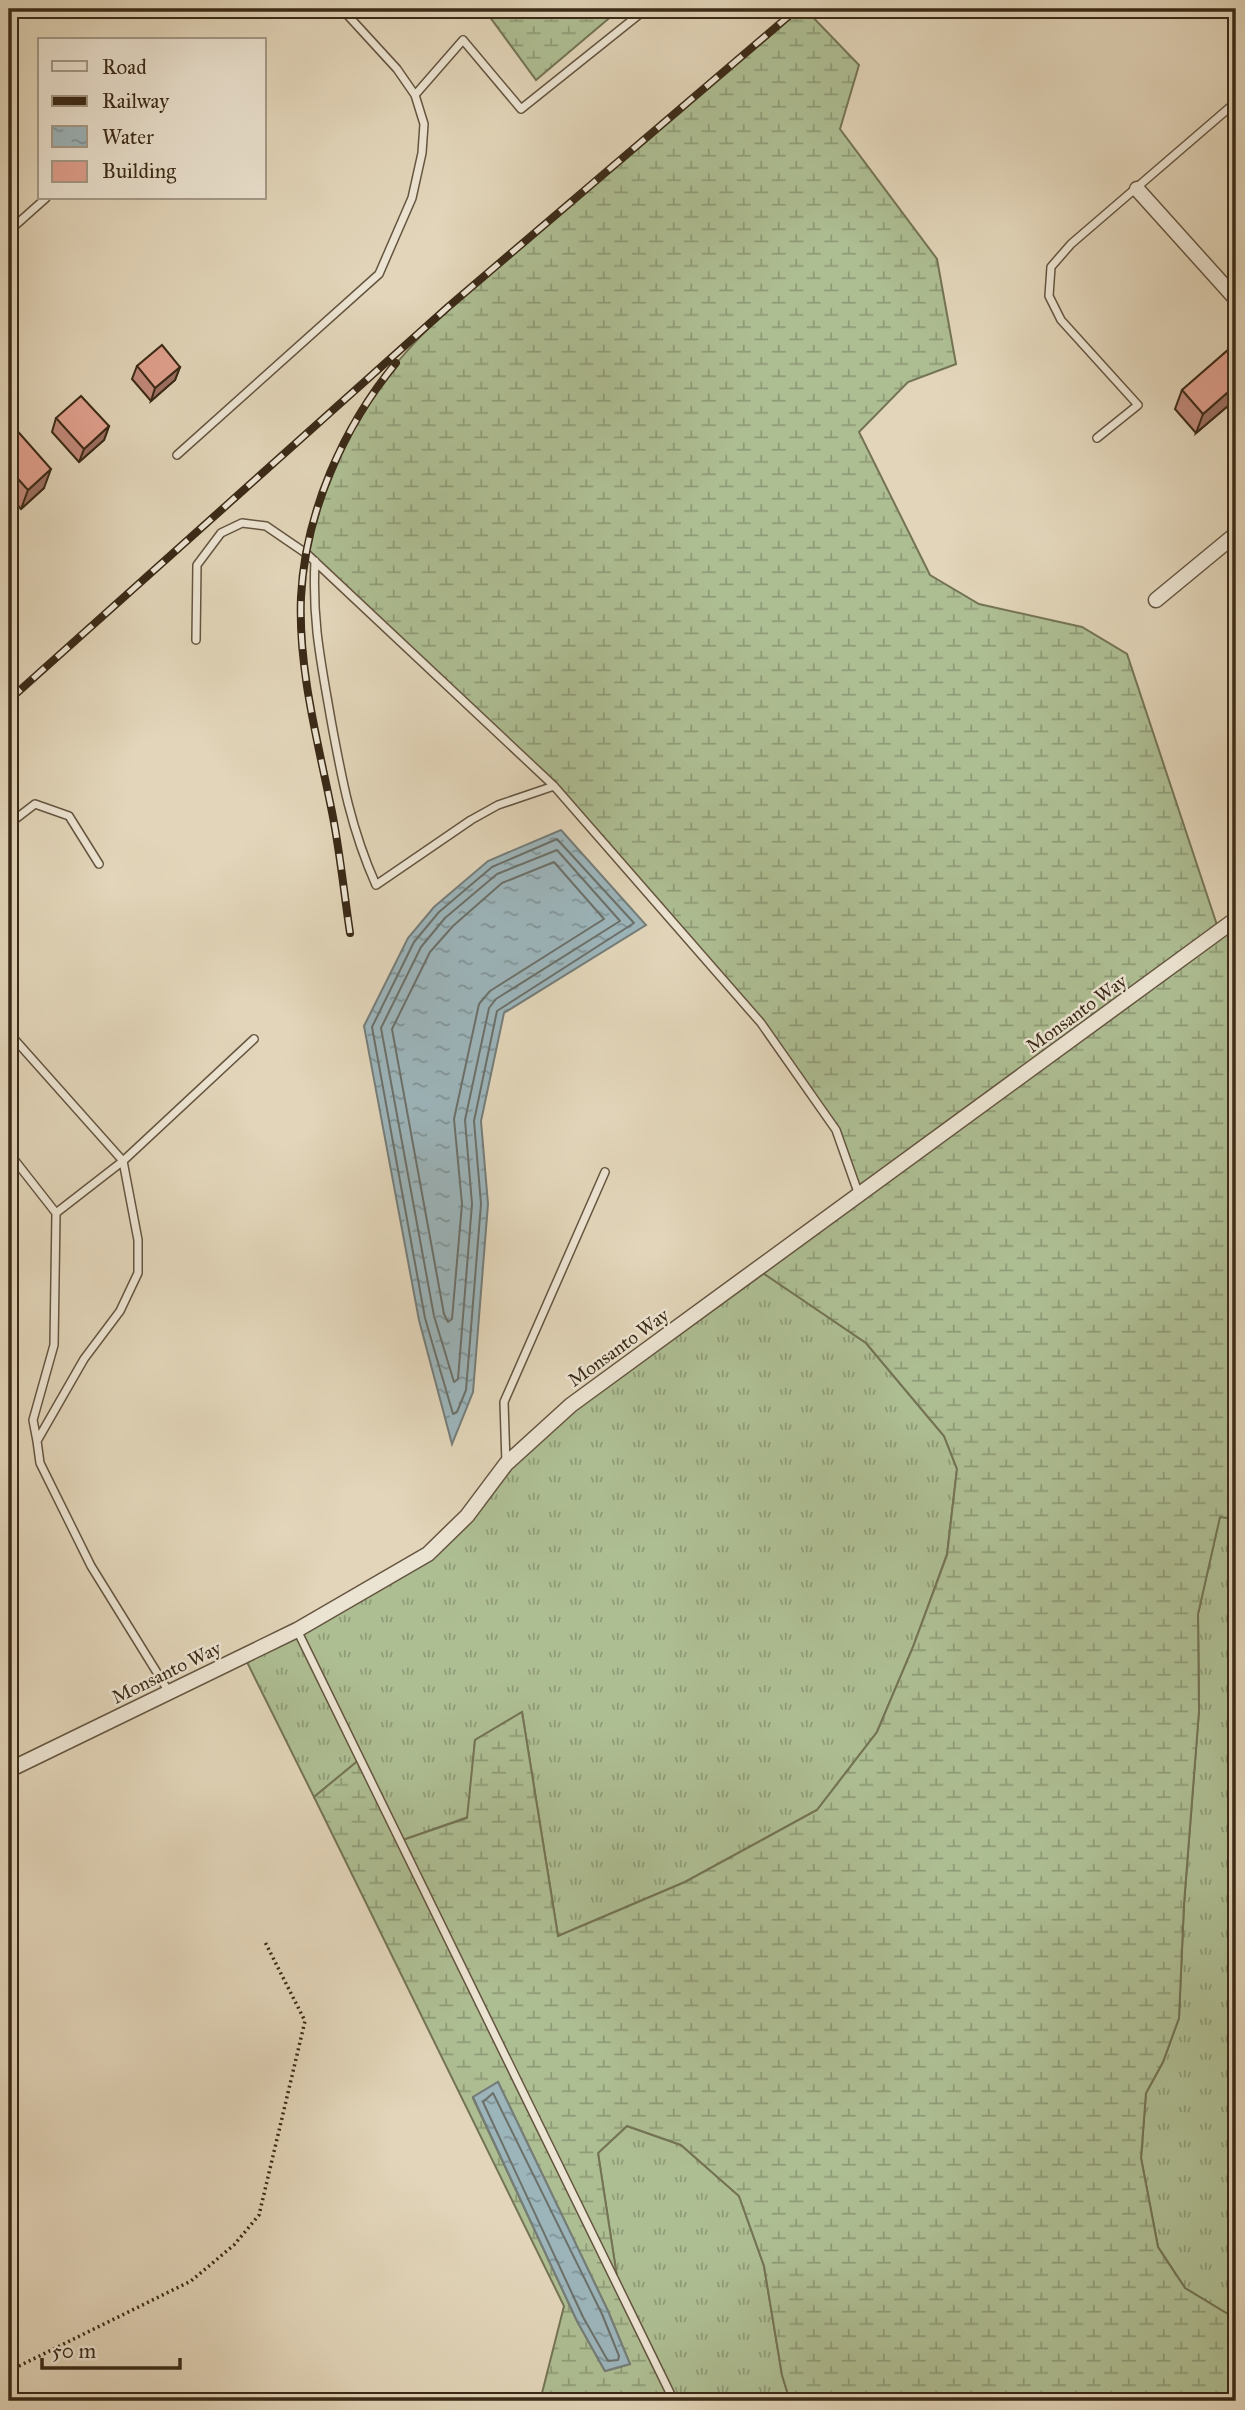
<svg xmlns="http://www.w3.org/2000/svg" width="1245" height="2410" font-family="'IM FELL Great Primer',serif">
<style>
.grass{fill:url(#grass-tufts);stroke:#747455;stroke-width:2}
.wetland{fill:url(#wetland-marsh);stroke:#747455;stroke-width:2;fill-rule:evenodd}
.water{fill:url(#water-ripples);stroke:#757d79;stroke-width:2}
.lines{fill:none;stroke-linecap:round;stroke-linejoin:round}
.shore{stroke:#6c7069;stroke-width:2}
.service-casing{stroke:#655540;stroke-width:10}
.minor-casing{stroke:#655540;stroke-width:17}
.path{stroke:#3b2a17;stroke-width:3.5;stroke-dasharray:2 3.5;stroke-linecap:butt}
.service{stroke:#ece4d2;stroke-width:7}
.minor{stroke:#ece4d2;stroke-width:14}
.rail-casing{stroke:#3b2a17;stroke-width:8}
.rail{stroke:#ece4d2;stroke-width:5;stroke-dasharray:16;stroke-linecap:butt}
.wall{fill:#c28a7b;stroke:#3b2a17;stroke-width:2}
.shaded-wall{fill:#9e7164;stroke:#3b2a17;stroke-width:2}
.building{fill:#e1a18f;stroke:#3b2a17;stroke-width:2}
.labels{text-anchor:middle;stroke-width:5;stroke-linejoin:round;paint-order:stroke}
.street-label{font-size:19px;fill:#3b2a17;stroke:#ece4d2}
</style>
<defs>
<pattern id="grass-tufts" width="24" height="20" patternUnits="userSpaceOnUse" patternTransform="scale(1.75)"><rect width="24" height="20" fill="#aebe93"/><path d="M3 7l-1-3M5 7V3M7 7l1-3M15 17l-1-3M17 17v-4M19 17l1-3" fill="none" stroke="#8f9b77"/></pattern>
<pattern id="wetland-marsh" width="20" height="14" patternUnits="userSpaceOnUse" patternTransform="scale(1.75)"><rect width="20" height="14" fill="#aebe93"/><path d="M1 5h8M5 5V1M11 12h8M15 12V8" fill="none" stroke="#8f9b77"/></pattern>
<pattern id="water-ripples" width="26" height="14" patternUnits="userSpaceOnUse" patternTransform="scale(1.75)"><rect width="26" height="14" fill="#9cb5bb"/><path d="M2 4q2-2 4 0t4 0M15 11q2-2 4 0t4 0" fill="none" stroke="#809397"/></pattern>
</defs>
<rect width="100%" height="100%" fill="#e2d5b9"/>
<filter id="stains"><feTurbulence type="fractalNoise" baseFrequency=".00286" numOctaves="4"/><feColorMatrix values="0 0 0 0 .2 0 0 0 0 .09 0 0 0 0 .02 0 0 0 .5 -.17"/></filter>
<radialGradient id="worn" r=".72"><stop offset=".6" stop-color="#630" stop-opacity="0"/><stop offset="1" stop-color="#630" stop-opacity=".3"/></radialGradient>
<path class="grass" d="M757,1269L866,1343L944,1436L957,1469L947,1554L913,1647L877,1732L817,1810L685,1882L558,1936L522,1712L475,1740L468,1817L400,1841L360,1759L314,1797L244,1656L428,1554L506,1464Z
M1220,1516L1236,1519V2319L1185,2288L1158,2247L1141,2158L1146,2093L1163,2062L1179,2018L1184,1904L1199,1711L1198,1614Z
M627,2126L681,2145L739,2196L764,2266L782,2375L790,2401H674L619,2290L598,2153Z"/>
<path class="wetland" d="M484,9H620L536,80Z
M797,9H805L859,65L840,129L937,259L956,364L908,382L859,432L930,575L979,604L1082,627L1127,654L1219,931L1236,919V1519L1220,1517L1198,1614L1199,1711L1184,1904L1179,2018L1163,2062L1146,2093L1141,2158L1158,2247L1185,2288L1236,2319V2401H790L782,2375L764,2266L739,2196L681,2145L627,2126L598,2153L619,2290L674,2401H540L564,2306L314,1797L360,1759L400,1841L467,1818L475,1740L522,1712L558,1936L685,1882L817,1810L877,1732L913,1647L947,1555L957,1469L944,1436L866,1343L757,1269L859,1195L836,1130L761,1023L554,786L307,554C320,503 335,450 364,406C415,330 487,274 555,216C636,147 717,78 797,9ZM498,2082L608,2311L630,2364L605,2371L577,2321L473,2098Z"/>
<path class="water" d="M561,830L646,925L504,1013L481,1121L488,1204L473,1392L452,1444L419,1320L364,1026L408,938L434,907L488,861Z
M498,2082L608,2311L630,2364L605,2371L577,2321L473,2097Z"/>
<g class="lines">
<path class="shore" d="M557,839L634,923L497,1011L474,1121L481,1204L466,1390L457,1412L453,1414L425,1318L372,1027L414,942L439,912L492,867Z
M557,850L620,921L496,999L489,1008L465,1120L472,1204L458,1379L454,1382L434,1316L381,1028L421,947L445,918L497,874Z
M554,862L604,919L490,991L479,1004L454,1119L462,1204L452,1319L448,1322L444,1314L392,1029L430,952L453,926L502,883Z
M493,2093L602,2314L619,2356L618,2360L608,2361L583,2317L483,2102Z"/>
<defs>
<path id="service" d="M342,9L397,69L415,95
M9,231L46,198
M1097,438L1138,405L1061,320L1049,296L1051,267L1071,244L1236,102
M177,455L379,274L412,198L422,153L424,124L415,95L463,40L521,109L646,9
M315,561C312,622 321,662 331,720C342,780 351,829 376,885L471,820L498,805L554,786
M196,640L197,565L221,533L242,523L266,526L307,554L554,786L761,1023L836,1130L859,1195
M9,824L35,804L69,816L99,864
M9,1033L123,1161L138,1240V1273L120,1311L84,1359L37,1441L33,1420L54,1345L56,1213
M9,1153L56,1213L123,1161L254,1039
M37,1441L40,1463L91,1566L169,1692
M506,1463L504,1402L605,1172
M297,1630L674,2401"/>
<path id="minor" d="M1137,189L1236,299
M1156,600L1236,534
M9,1770L297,1630L428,1554L467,1516L506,1464L571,1405L1236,919"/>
</defs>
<use href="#service" class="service-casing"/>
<use href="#minor" class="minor-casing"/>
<path class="path" d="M9,2371L191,2281L234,2245L259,2215L305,2021L265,1942"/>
<use href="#service" class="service"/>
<use href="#minor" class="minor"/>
<defs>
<path id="rail" d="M9,700L448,307L797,9
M350,933C344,893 340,852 332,812C318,742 298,669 301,597C305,514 343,427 396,363"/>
</defs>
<use href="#rail" class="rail-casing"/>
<use href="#rail" class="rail"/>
</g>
<path class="wall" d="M1236,343V399L1196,433L1175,409L1182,390Z
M137,366L180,367L175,380L151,401L132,379Z
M56,418L109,426L104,440L79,462L52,432Z
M9,430L44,488L21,509L9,496Z"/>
<path class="shaded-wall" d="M180,367L175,380L151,401L155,388Z
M1236,385V399L1196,433L1203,414Z
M109,426L104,440L79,462L84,449Z
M51,469L44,488L21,509L28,490Z"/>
<path class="building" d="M1236,343V385L1203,414L1182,390Z
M162,345L180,367L155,388L137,366Z
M81,396L109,426L84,449L56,418Z
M13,426L51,469L28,490L9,469V430Z"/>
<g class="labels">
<g class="street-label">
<text transform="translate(1076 1013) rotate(-36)" y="7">Monsanto Way</text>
<text transform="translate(618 1347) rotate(-36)" y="7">Monsanto Way</text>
<text transform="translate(166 1672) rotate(-26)" y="7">Monsanto Way</text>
</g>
</g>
<rect width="1245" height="2410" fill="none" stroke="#e2d5b9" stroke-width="35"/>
<rect x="10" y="10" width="1224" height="2389" fill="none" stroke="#3b2a17" stroke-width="3.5"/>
<rect x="18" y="18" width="1210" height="2375" fill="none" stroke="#3b2a17" stroke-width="2"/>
<rect x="38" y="38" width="228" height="161" fill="#ece4d2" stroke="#a59a87" stroke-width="2"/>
<rect x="52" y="61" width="35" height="10" fill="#ece4d2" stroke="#a59a87" stroke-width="2"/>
<text x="102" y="74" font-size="21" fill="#3b2a17">Road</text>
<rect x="52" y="96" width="35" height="10" fill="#3b2a17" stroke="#a59a87" stroke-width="2"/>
<text x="102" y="108" font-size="21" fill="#3b2a17">Railway</text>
<rect x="52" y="126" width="35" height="21" fill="url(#water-ripples)" stroke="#a59a87" stroke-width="2"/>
<text x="102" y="144" font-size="21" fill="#3b2a17">Water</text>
<rect x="52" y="161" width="35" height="21" fill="#e1a18f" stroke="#a59a87" stroke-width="2"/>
<text x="102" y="178" font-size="21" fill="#3b2a17">Building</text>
<path d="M42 2358v10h138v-10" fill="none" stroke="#3b2a17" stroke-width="3.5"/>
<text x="52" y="2358" font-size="21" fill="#3b2a17" stroke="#ece4d2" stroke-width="5" paint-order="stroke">50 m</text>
<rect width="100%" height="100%" filter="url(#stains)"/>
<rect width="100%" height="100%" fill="url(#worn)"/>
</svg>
